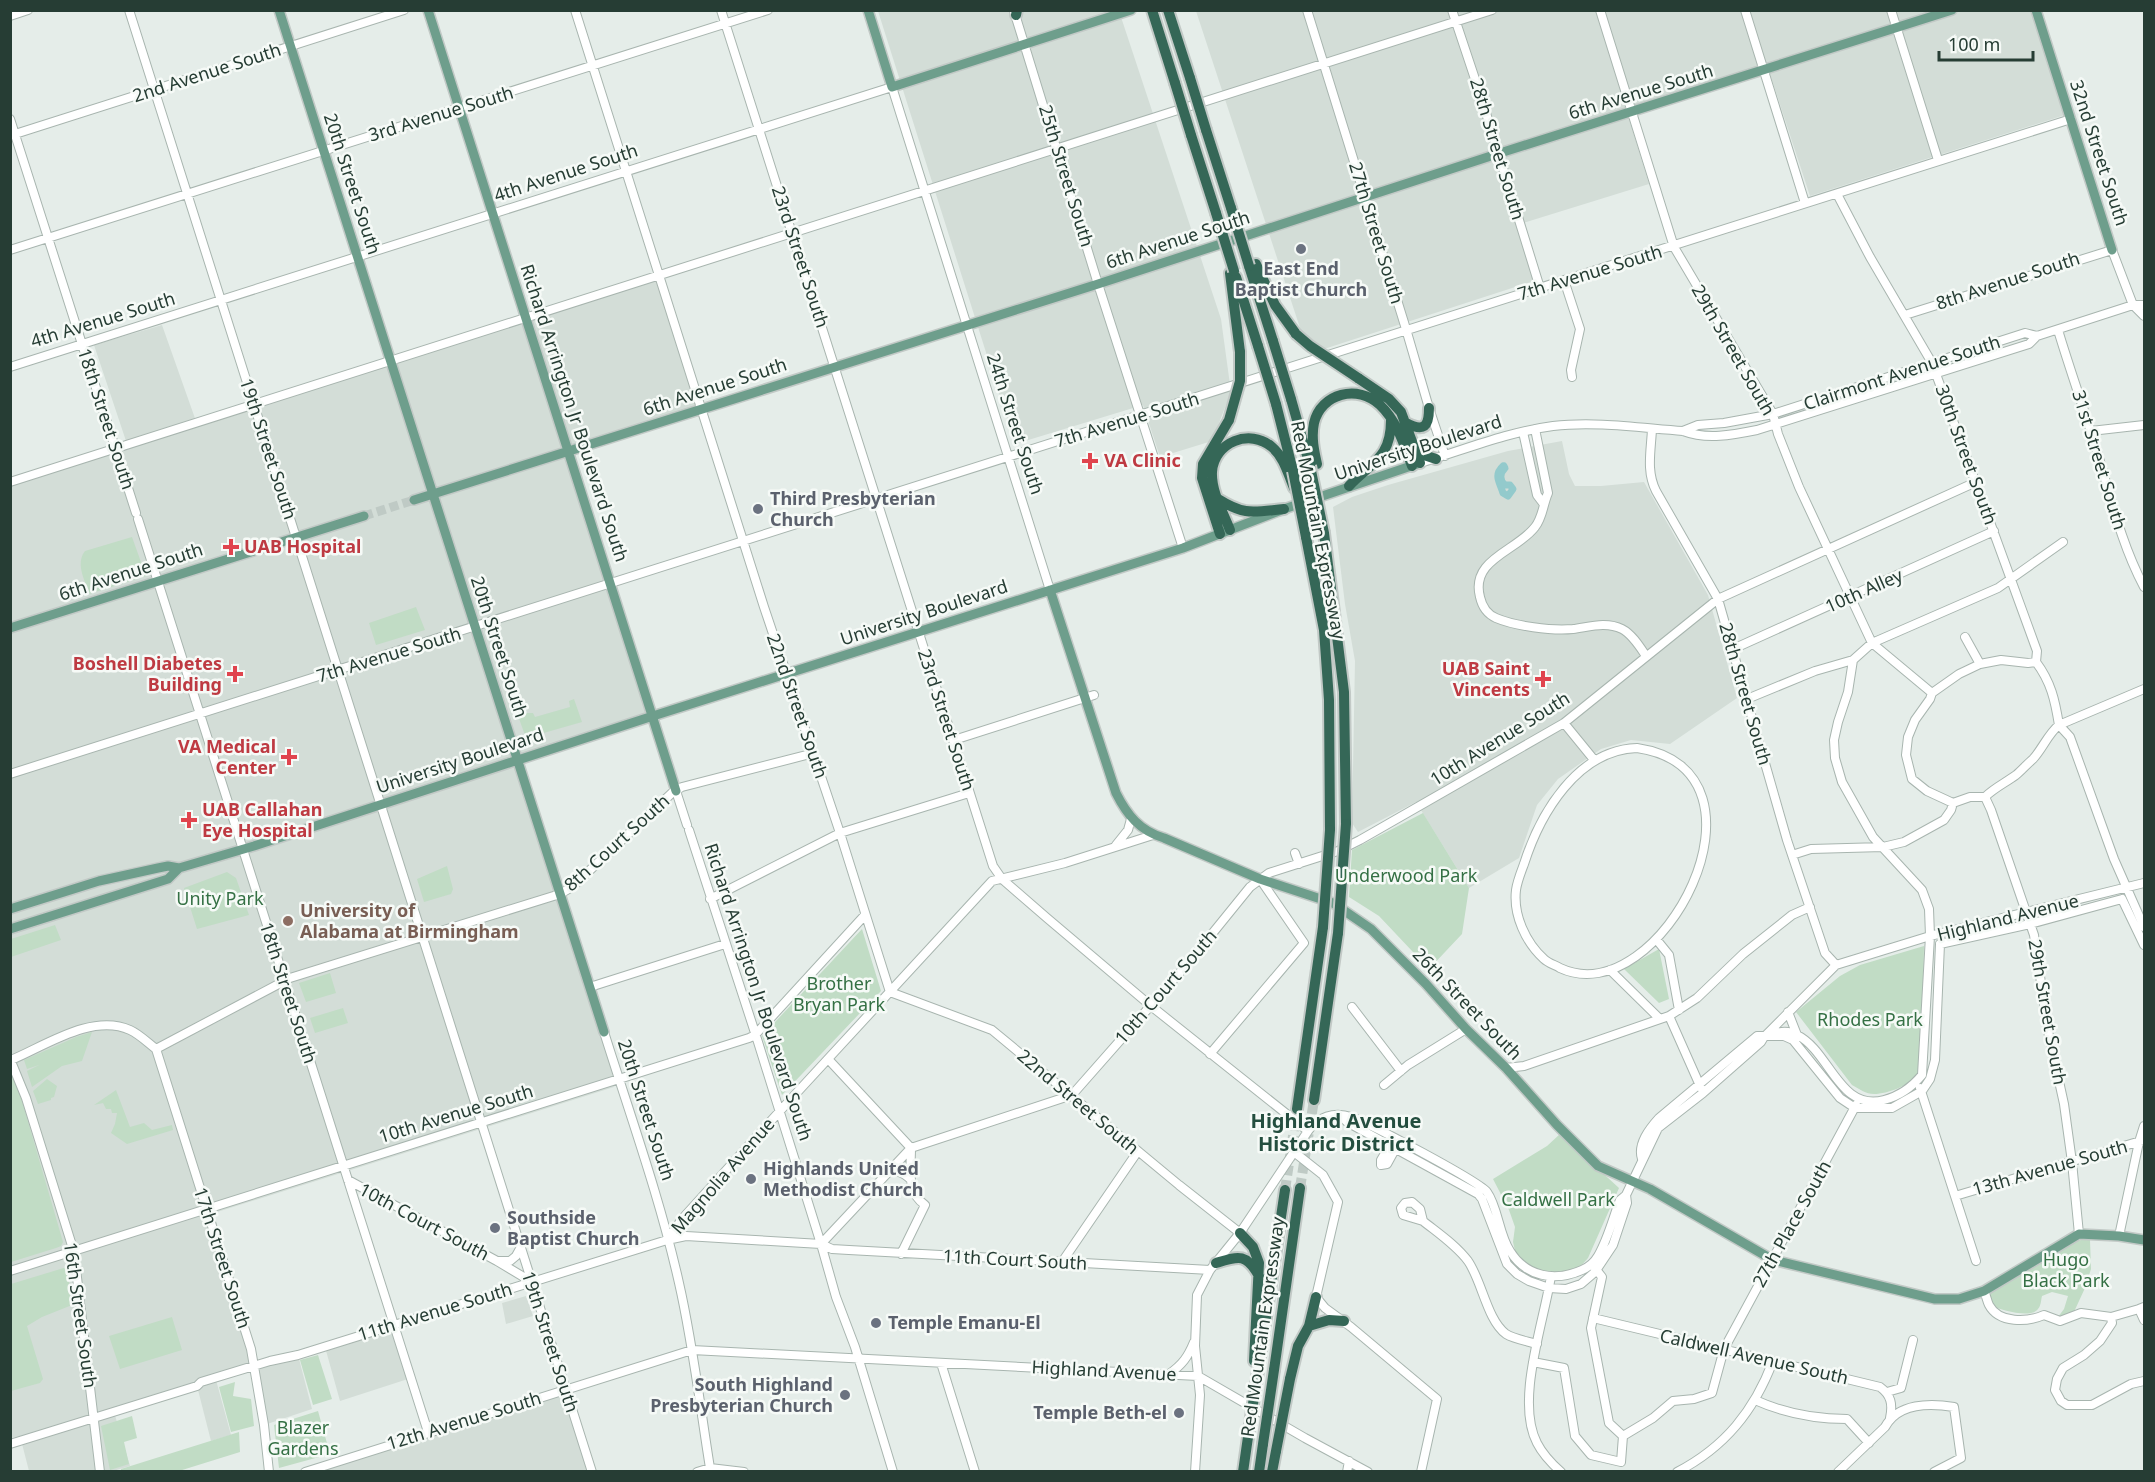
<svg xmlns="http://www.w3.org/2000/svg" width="2155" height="1482" font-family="'Noto Sans',sans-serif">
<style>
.built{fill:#d3ddd7}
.green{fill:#c1dcc5}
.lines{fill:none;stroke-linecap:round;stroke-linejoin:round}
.canal{stroke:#93cacc;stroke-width:7}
.major-tunnel{stroke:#bfcac5;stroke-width:9;stroke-dasharray:9 4.5;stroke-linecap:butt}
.highway-tunnel{stroke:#bfcac5;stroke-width:10;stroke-dasharray:10 5;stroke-linecap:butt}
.minor-casing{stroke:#a8b5af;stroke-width:10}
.major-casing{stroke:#c2c9c6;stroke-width:12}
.highway-casing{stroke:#c2c9c6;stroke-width:14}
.minor{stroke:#fff;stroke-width:8}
.major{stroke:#6e9e8c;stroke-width:9}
.highway{stroke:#356757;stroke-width:10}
.highway-bridge-casing{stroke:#c2c9c6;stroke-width:14;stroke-linecap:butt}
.highway-bridge{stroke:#356757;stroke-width:10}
.worship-dot{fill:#6b7280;stroke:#f6faf7;stroke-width:2}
.health-dot{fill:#e0444e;stroke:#f6faf7;stroke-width:2}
.education-dot{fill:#8d6e63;stroke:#f6faf7;stroke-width:2}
.labels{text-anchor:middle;stroke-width:5;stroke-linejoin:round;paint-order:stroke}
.street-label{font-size:18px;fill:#263d34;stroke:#f6faf7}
.worship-label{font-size:18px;font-weight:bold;fill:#5b616d;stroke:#f6faf7;text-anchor:start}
.health-label{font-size:18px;font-weight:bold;fill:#be3a42;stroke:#f6faf7;text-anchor:start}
.park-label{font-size:18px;fill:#347044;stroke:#f6faf7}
.education-label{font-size:18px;font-weight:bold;fill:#785e54;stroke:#f6faf7;text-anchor:start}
.neighbourhood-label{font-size:20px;font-weight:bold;fill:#244e3f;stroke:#f6faf7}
</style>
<rect width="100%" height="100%" fill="#e5ede9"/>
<path class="built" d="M878,11H1119L1221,319L1231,392L1212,441L1160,457L1143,405L1015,444Z
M1196,11H2032L2065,115L1810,196L1767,65L1626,109L1649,184L1523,223L1540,279L1324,349L1301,331Z
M660,275L702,409L567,454L650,714L515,759L616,1083L614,1087L214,1213L255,1366L394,1325L411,1378L340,1401L325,1347L298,1355L312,1409L264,1425L255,1369L216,1380L231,1435L211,1441L197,1386L114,1412L130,1466L113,1471H29L20,1436L11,1438L10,482L127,444L94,345L162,325L197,424Z
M1562,441L1569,474L1575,486H1601L1644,482L1708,595L1737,698L1670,744L1631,740L1601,749L1558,779L1537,805L1519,858L1469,888L1416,802L1358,832L1352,823L1355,661L1345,604L1333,507L1352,497L1388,485L1508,451Z
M526,1296L533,1316L506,1324L502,1303Z
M566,1389L592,1472H305Z"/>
<path class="green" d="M132,537L146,576L89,594C85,580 75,564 85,551Z
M416,607L425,630L376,645L369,623Z
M515,698L522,713H533L535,717L570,707L569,701L574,699L582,722L526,738L512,699Z
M1423,813L1469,888L1462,934L1429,969L1379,916L1349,897L1352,850Z
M447,866L453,889L451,894L424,902L417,879Z
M227,872L236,878L249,915L197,929L184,888Z
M55,925L61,940L11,957V939Z
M862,929L881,991L782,1095L762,1036Z
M1924,946L1922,1060C1920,1064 1920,1071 1918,1074C1910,1085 1888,1094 1874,1094C1866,1094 1859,1089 1852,1085L1796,1012L1840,976L1860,965Z
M1659,949L1669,999L1659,1003L1624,969Z
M330,973L336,993L306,1002L299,983Z
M343,1008L348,1023L315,1033L310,1018Z
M92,1032L82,1061L62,1066L32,1087L27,1071L39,1065L27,1069L24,1060L76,1037Z
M10,1070L18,1087L63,1242L61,1246L56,1248L11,1262Z
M47,1079L57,1086L54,1097L51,1098V1100L38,1104L33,1091Z
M116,1090L130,1127L144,1123L152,1130L172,1125L173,1130L127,1144L111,1133L115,1124L117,1113H112L111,1109H106L103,1103L94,1105Z
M1560,1134L1619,1188L1588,1258C1569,1283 1537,1275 1516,1255L1513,1242L1515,1227L1509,1210L1493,1179L1547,1146Z
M2081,1240H2090L2091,1269L2085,1288L2073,1314L2058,1317L2064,1309L2068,1296L2052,1292L2042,1296C2041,1300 2041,1306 2038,1309C2031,1319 2001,1310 1992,1306L1988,1289L2068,1244Z
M67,1267L72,1305L42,1317L27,1326L43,1379L40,1383L11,1391V1284Z
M172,1317L182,1350L120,1369L109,1336Z
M318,1355L332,1399L313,1405L300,1360Z
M235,1382L233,1396L251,1399L254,1426L231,1432L219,1387Z
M318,1411L330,1454L279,1468L274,1425Z
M132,1416L137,1438L124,1442L129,1464L110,1470L101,1426Z
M239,1432L240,1452L179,1471H121V1469Z"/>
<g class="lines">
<path class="canal" d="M1503,466C1493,475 1500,483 1503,493L1508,496L1513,489L1510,485H1505C1499,480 1500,473 1505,468L1504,466"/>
<path class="major-tunnel" d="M364,516L414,500"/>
<path class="highway-tunnel" d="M1300,1188L1314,1100
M1285,1190L1297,1109"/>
<defs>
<path id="minor" d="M129,10L592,1472
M575,10L764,607L840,833L890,992L992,1030L1179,1185L1240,1233
M721,10L993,866L1002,879L1047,918L1151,1006L1308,1131
M1307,10L1406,329L1429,408L1445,456
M1452,10L1481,97L1540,288
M1600,10L1674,247L1773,414L1778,434L1799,487L1872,643L1932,693
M1745,10L1805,203
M1891,10L1938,160
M1014,11L1098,284L1183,548
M10,16L28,10
M10,119L136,513
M12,135L404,10
M1837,194L1870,257L1932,363L2037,651L2036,662
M10,250L768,10
M1564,280L1580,329L1571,370L1572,377
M1905,315L2112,250L2133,305L2144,316
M2058,330C2070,370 2084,409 2096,448C2111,497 2120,541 2144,587
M10,367L892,87L1050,590
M1535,429L1548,493C1543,504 1543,517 1535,527C1517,551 1470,559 1480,597C1482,606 1487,614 1496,618C1515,626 1551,631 1573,629C1589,627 1606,621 1622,629C1632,634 1640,647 1646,656
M1652,429C1651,451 1646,471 1656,491L1718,599L1787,840L1825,953L1836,965
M1683,431L1698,425L1724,423L1773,414L2025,333L2037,336L2133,305H2144
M2091,431L2144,425
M1523,432L1537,495L1543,503
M1420,463C1464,450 1507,432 1553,426C1596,421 1641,428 1683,431C1707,440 1732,435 1757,430L2029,344L2037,336
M10,482L1492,10
M138,519L428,1432
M1965,637L1980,664
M1733,649L1994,531
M1747,699L1815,671L1853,660
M1564,723L1595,761
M2059,725L2070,737L2114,859L2144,927
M954,740L1094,695
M1637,748C1787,770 1661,1015 1560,968C1555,965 1548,963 1544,959C1526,943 1513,915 1516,890C1517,882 1521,872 1524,864C1540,814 1577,750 1637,748Z
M10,774L2071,119
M676,791L687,825
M1985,797L1991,810L2034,935L2048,1031L2064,1104L2072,1162L2079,1234
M1985,797C1994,788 2005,783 2016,775C2022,770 2027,764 2033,759C2043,748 2048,734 2059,725L2144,689
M1953,803L1927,791L1912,779L1906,755L1908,737L1915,720L1930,699L1932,693L1959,674L1980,664L2001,660L2028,663L2036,662C2051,682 2055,700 2059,725
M1953,803L1970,797H1985
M689,830L758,1042L821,1244L836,1297L855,1347L893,1472
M1116,845L1128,830L1131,819
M1295,853L1299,864
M1792,855L1811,849L1883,847L1904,842L1944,820L1951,810L1953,803
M710,899L840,833L969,793
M2122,899L2144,945
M1656,939L1669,955L1679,1010
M1940,944L2030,924L2122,899
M1610,970L1660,1019
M590,987L725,944
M1352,1007L1401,1071
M1788,1012L1797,1035
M1669,1016L1701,1088
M604,1032C630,1115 660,1198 679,1283C693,1344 700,1406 710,1468L712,1472
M1766,1036C1776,1032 1787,1029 1797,1035C1830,1051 1839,1112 1884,1100C1900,1096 1912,1087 1922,1075L1930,936L1929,909L1922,890L1873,837L1842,782L1835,758L1834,740L1838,722L1848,692L1853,660L1872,643L1998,588L2063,542
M156,1049L290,978L560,894L572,887L673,792L682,787L814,753
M156,1049L251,1349L264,1425L269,1472
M1210,1054L1304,943L1260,879
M10,1059L26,1098L74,1252L100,1472
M828,1059L911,1148
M11,1060C45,1046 92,1013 130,1030C139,1034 147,1042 156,1049
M1506,1068L1524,1066L1669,1016L1697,998L1743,954L1792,915L1810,907
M1384,1085L1408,1065L1466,1029
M1920,1088L1976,1261
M1341,1116L1347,1122L1478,1194L1482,1199L1507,1264L1517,1274L1529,1281L1549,1288L1566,1289L1581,1284L1595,1272L1613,1245L1627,1203L1626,1195
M1294,1152L1323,1175L1338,1202L1316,1297L1325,1308L1351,1327L1437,1399L1421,1472
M1642,1159C1637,1144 1650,1128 1659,1118L1757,1036H1784L1793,1040L1840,1098L1855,1108H1892L1922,1091L1930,1079L1935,1060L1940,944
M1381,1165L1387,1164L1398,1144
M1381,1165V1160L1393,1140
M889,1172C898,1170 904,1173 911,1180
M348,1180L497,1261L532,1282
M1955,1196L2144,1140
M1423,1221L1403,1215L1401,1208L1405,1203L1412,1202L1420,1209L1423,1221C1438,1233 1456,1245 1468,1261C1482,1281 1487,1320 1506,1334C1514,1339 1527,1341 1537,1344
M2119,1236L2139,1142L2144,1126
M667,1240L682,1219L779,1112L992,881L1065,863L1153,835
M821,1244L832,1249L849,1250L1210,1270
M901,1254L925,1205C906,1192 911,1169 911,1148
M499,1261H510L516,1256L521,1247
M1062,1262L1138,1151
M1594,1267L1602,1277L1591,1328L1609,1423L1623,1436
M10,1271L749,1038L755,1035L865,915
M1551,1276C1544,1322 1515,1401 1537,1443C1543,1455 1551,1463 1561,1472
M1984,1291C1986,1295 1987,1301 1989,1305C1999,1324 2028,1322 2044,1315L2060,1321L2081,1313L2111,1317L2112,1323L2100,1341L2084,1355L2063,1368L2057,1379L2055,1390L2061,1401L2067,1405H2092L2131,1384L2144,1381
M2144,1307L2139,1309L2144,1320
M2111,1317L2139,1309
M1593,1318L1880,1387C1891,1395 1893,1404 1890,1418
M1533,1362L1564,1368L1575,1436L1591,1455L1621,1462L1623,1436
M941,1363L975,1472
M1169,1374C1182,1365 1188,1357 1194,1342
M1887,1392L1901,1388L1913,1340
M1755,1400C1784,1413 1815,1419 1847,1419L1869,1443
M1623,1436L1653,1418L1673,1401L1694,1399L1712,1393L1724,1349L1856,1105
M10,1444L197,1386L201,1382L270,1361L298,1355L667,1240L686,1236L821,1244L911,1148L1072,1095L1190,961L1250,887L1269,873L1338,851L1360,840L1564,723L1718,599L1976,482
M305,1472L692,1350L1198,1376L1305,1438L1368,1472
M697,1472L710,1468L744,1472
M1195,1472L1200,1395L1195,1346L1197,1295L1210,1270L1240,1233L1308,1131C1318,1117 1334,1111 1351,1117C1367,1122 1480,1182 1487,1192C1498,1207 1499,1235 1510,1251C1526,1277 1555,1282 1582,1270C1589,1267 1594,1263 1598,1256C1608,1239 1613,1218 1620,1200L1626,1195L1658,1128L1703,1093L1761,1042L1764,1037L1836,965L1930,936L2144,883
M1347,1472L1349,1461
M1677,1472C1725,1447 1754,1411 1773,1361
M1838,1472L1885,1427C1898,1403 1930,1403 1954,1407L1961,1458L1934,1472"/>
<path id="major" d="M279,10L604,1032
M428,10L676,791
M868,10L892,87L1131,10
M2036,10L2112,250
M414,500L1098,284L1497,154L1952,10
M1050,590L1116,793C1127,815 1140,831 1164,838L1260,879L1333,903L1371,929L1426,984L1466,1029L1506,1068L1557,1125L1598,1166L1650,1189L1773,1260L1935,1299H1959L1984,1291L2079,1234L2119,1236L2144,1240
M10,628L364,516
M10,909L99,881L158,868L168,866L179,868
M10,929L168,879L179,868L254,846L653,716L1183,548L1284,509L1417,464"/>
<path id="highway" d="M1152,10L1175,83
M1168,10L1190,78
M1016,15L1017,10
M1206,130L1231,208
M1191,135L1216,213
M1256,264L1275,305L1296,334
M1249,266L1273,341
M1230,273L1240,352
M1236,277L1258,346
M1358,378L1389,399L1401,412L1420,463
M1291,399L1310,466
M1276,404L1293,471
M1406,423C1424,432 1429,427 1429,408
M1416,447L1424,455L1436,459
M1317,464C1314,451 1311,437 1314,423C1321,393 1358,384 1380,405C1397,421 1404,444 1412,466
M1349,486C1372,462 1391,458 1391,420
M1218,499C1245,516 1253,512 1284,509
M1230,530C1223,512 1211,491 1212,472C1214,442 1250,428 1272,447C1284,457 1288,474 1294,488
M1324,533L1344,692L1346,824
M1220,534L1202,478L1203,464L1229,420
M1306,537L1324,630L1329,700L1330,830
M1314,1100L1338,933
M1297,1109L1323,927
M1240,1233L1253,1247L1259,1263L1254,1361
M1216,1263C1239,1256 1246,1253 1259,1276
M1309,1326L1329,1320L1344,1321
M1274,1370L1300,1188
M1290,1379L1298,1346L1309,1326L1316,1297
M1256,1384L1285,1190
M1243,1472L1248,1437
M1259,1472L1263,1444
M1272,1472L1276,1451"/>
</defs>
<use href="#minor" class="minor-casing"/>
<use href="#major" class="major-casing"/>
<use href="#highway" class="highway-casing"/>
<use href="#minor" class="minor"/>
<use href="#major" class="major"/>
<use href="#highway" class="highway"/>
<defs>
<path id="highway-bridge" d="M1190,78L1206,130
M1175,83L1191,135
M1231,208L1249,266
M1216,213L1234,271
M1296,334L1310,346L1358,378
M1273,341L1291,399
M1258,346L1276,404
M1229,420L1240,381V352
M1310,466L1324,533
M1293,471L1306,537
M1323,927L1330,830
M1338,933L1346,824
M1248,1437L1256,1384
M1263,1444L1274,1370
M1276,1451L1290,1379"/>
</defs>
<use href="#highway-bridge" class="highway-bridge-casing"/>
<use href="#highway-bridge" class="highway-bridge"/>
</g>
<g class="worship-dot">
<circle cx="1301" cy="249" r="6"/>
<circle cx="758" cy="509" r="6"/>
<circle cx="751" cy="1179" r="6"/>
<circle cx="495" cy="1228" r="6"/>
<circle cx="876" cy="1323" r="6"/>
<circle cx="845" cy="1395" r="6"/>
<circle cx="1179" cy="1413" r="6"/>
</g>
<g class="health-dot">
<path d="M1087 452h6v6h6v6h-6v6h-6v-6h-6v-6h6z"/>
<path d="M228 538h6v6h6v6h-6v6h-6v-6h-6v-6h6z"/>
<path d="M232 665h6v6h6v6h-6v6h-6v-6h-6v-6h6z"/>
<path d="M1540 670h6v6h6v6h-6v6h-6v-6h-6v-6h6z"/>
<path d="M286 748h6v6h6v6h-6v6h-6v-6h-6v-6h6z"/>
<path d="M186 811h6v6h6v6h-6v6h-6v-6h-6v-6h6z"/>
</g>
<circle class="education-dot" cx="288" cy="921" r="6"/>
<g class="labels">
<g class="street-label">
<text transform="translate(207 73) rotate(-18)" y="6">2nd Avenue South</text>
<text transform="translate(1641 92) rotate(-17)" y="6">6th Avenue South</text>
<text transform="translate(441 114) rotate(-17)" y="6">3rd Avenue South</text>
<text transform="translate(1497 149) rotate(73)" y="6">28th Street South</text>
<text transform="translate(2099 153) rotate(72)" y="6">32nd Street South</text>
<text transform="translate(566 173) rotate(-18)" y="6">4th Avenue South</text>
<text transform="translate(1066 176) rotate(73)" y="6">25th Street South</text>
<text transform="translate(352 184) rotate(72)" y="6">20th Street South</text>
<text transform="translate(1376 233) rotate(73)" y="6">27th Street South</text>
<text transform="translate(1178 240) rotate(-18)" y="6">6th Avenue South</text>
<text transform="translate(800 257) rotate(72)" y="6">23rd Street South</text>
<text transform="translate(1590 273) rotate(-17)" y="6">7th Avenue South</text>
<text transform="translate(2008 281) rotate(-18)" y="6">8th Avenue South</text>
<text transform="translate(103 320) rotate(-17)" y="6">4th Avenue South</text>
<text transform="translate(1733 350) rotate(60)" y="6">29th Street South</text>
<text transform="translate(1902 373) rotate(-18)" y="6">Clairmont Avenue South</text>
<text transform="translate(715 387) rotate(-18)" y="6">6th Avenue South</text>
<text transform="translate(574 413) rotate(72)" y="6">Richard Arrington Jr Boulevard South</text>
<text transform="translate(106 419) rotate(72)" y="6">18th Street South</text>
<text transform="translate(1127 420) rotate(-17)" y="6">7th Avenue South</text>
<text transform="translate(1015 424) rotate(72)" y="6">24th Street South</text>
<text transform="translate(1418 448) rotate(-18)" y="6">University Boulevard</text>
<text transform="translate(268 449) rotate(72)" y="6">19th Street South</text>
<text transform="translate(1966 455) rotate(70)" y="6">30th Street South</text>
<text transform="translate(2099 460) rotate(73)" y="6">31st Street South</text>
<text transform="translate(1318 530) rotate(79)" y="6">Red Mountain Expressway</text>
<text transform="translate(131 572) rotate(-18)" y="6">6th Avenue South</text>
<text transform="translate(1864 591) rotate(-24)" y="6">10th Alley</text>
<text transform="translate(924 613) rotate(-18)" y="6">University Boulevard</text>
<text transform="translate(499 647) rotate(72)" y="6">20th Street South</text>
<text transform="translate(389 655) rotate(-17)" y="6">7th Avenue South</text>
<text transform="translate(1745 694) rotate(74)" y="6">28th Street South</text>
<text transform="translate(797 706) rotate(71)" y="6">22nd Street South</text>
<text transform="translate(946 720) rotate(72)" y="6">23rd Street South</text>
<text transform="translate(1500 739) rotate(-32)" y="6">10th Avenue South</text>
<text transform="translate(460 761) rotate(-18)" y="6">University Boulevard</text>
<text transform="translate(617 843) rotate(-42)" y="6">8th Court South</text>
<text transform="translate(2008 918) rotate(-14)" y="6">Highland Avenue</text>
<text transform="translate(1166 987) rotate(-49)" y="6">10th Court South</text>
<text transform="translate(758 992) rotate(72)" y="6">Richard Arrington Jr Boulevard South</text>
<text transform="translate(288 993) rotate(72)" y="6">18th Street South</text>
<text transform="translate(1467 1004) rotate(46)" y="6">26th Street South</text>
<text transform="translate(2047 1012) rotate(80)" y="6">29th Street South</text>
<text transform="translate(1078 1102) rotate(40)" y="6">22nd Street South</text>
<text transform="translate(646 1110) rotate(72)" y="6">20th Street South</text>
<text transform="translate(456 1114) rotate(-17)" y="6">10th Avenue South</text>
<text transform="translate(2050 1168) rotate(-16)" y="6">13th Avenue South</text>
<text transform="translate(723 1176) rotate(-49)" y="6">Magnolia Avenue</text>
<text transform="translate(424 1222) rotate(28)" y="6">10th Court South</text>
<text transform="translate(1792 1224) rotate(-61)" y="6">27th Place South</text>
<text transform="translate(222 1258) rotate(72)" y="6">17th Street South</text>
<text transform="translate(1015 1260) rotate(3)" y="6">11th Court South</text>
<text transform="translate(435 1312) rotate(-17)" y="6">11th Avenue South</text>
<text transform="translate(80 1315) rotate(82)" y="6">16th Street South</text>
<text transform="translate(1263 1327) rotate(-82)" y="6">Red Mountain Expressway</text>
<text transform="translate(550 1342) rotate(72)" y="6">19th Street South</text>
<text transform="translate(1754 1357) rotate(13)" y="6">Caldwell Avenue South</text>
<text transform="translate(1104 1371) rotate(3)" y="6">Highland Avenue</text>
<text transform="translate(464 1421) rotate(-17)" y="6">12th Avenue South</text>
</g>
<g class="worship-label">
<text x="1301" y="275" text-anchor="middle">East End<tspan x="1301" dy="21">Baptist Church</tspan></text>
<text x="770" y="505">Third Presbyterian<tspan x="770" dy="21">Church</tspan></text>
<text x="763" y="1175">Highlands United<tspan x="763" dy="21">Methodist Church</tspan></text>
<text x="507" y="1224">Southside<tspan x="507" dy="21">Baptist Church</tspan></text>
<text x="888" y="1329">Temple Emanu-El</text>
<text x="833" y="1391" text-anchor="end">South Highland<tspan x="833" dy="21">Presbyterian Church</tspan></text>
<text x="1167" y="1419" text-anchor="end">Temple Beth-el</text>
</g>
<g class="health-label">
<text x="1104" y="467">VA Clinic</text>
<text x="244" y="553">UAB Hospital</text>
<text x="222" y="670" text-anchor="end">Boshell Diabetes<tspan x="222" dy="21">Building</tspan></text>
<text x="1530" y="675" text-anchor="end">UAB Saint<tspan x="1530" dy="21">Vincents</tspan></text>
<text x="276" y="753" text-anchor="end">VA Medical<tspan x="276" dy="21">Center</tspan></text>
<text x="202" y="816">UAB Callahan<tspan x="202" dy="21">Eye Hospital</tspan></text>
</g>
<g class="park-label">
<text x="1406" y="882">Underwood Park</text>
<text x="220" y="905">Unity Park</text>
<text x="839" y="990">Brother<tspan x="839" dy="21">Bryan Park</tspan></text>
<text x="1870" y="1026">Rhodes Park</text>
<text x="1558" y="1206">Caldwell Park</text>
<text x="2066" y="1266">Hugo<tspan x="2066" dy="21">Black Park</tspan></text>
<text x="303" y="1434">Blazer<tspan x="303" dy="21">Gardens</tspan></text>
</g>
<g class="education-label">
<text x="300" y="917">University of<tspan x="300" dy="21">Alabama at Birmingham</tspan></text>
</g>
<g class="neighbourhood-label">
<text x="1336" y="1128">Highland Avenue<tspan x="1336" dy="23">Historic District</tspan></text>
</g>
</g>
<rect width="2155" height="1482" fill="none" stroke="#263d34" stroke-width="24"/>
<path d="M1939 51v9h94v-9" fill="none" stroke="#263d34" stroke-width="3"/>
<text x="1948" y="51" font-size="18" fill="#263d34" stroke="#f6faf7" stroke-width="4.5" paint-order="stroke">100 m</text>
</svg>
